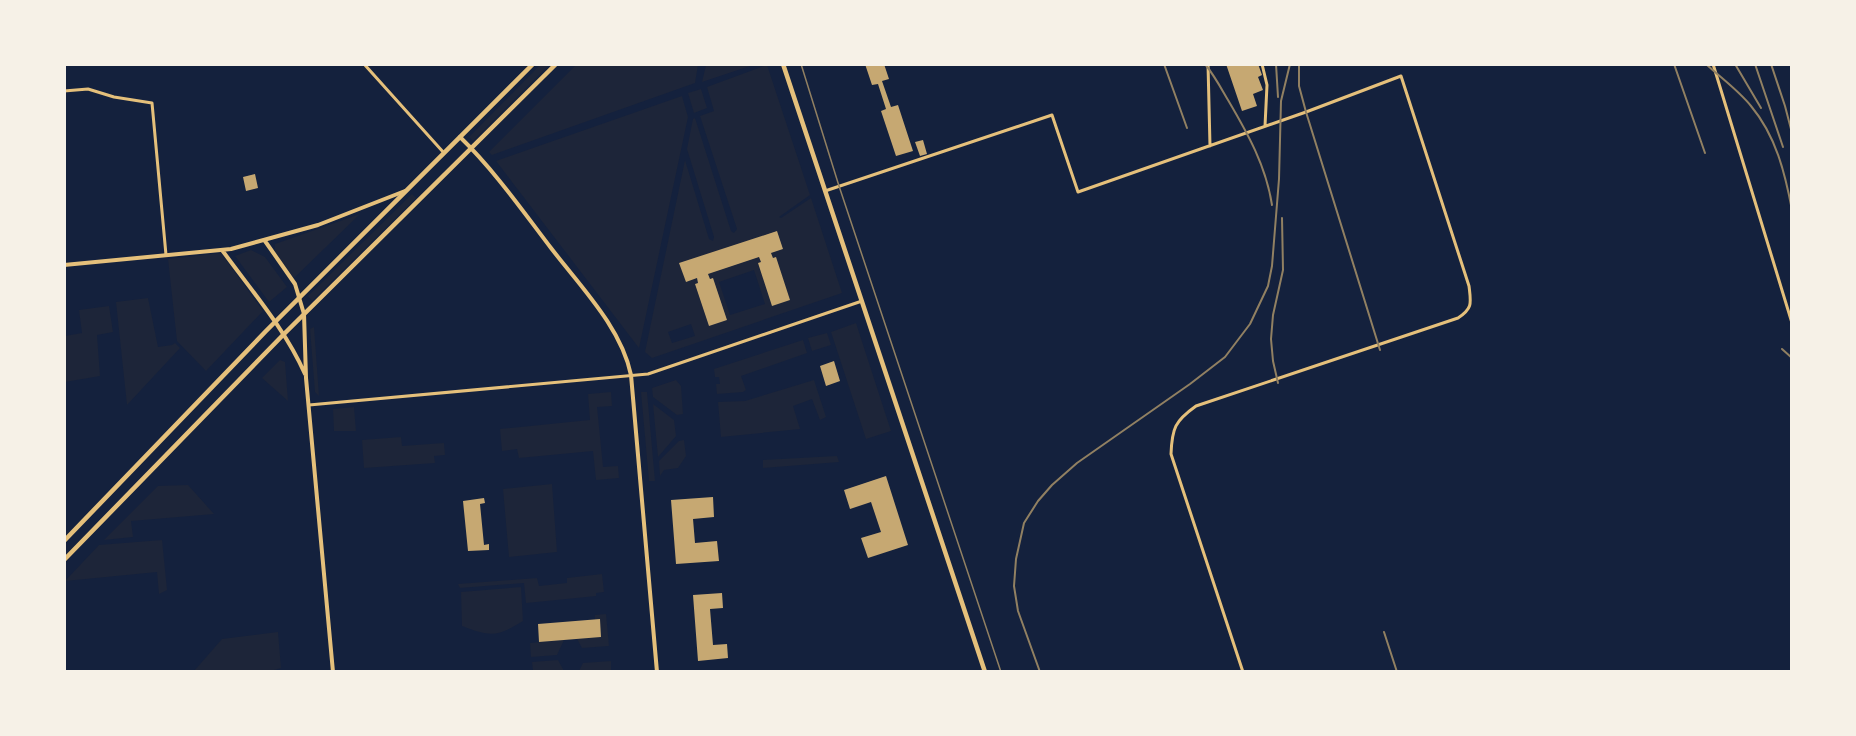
<svg xmlns="http://www.w3.org/2000/svg" width="1856" height="736" font-family="Bitter,serif">
<style>
.green{fill:#1d2539;fill-rule:evenodd}
.building{fill:#c6a872}
.lines{fill:none;stroke-linecap:round;stroke-linejoin:round}
.minor{stroke:#e5c07b;stroke-width:3}
.tertiary{stroke:#e5c07b;stroke-width:4}
.secondary{stroke:#e5c07b;stroke-width:4.5}
.tram{stroke:#918062;stroke-width:1.5}
.rail{stroke:#918062;stroke-width:2}
</style>
<rect width="100%" height="100%" fill="#14213d"/>
<path class="green" d="M540,65H549L473,141L469,137Z
M576,65H698L695,83L492,155L489,152Z
M706,65V64L753,65L702,82Z
M767,65L810,195L779,217L781,218L811,198L842,293L652,358L645,352L685,160L709,239L713,241L714,237L687,149L693,119L695,118L731,231L734,233L737,229L700,116L714,111L707,87ZM777,231L783,249L771,253L773,258L772,305L758,264L761,262L759,257L708,274L710,279L713,278L727,320L709,326L695,284L698,283L697,278L686,282L680,263ZM754,270L765,304L730,315L719,282ZM691,324L695,336L672,343L668,332Z
M701,89L707,108L694,113L688,93Z
M682,96L688,117L639,348L496,161Z
M412,194L416,198L312,301L308,296Z
M360,214L294,278L275,253V244Z
M251,250L265,257L287,287L269,302L235,256Z
M221,253L263,311L206,371L177,341L168,259Z
M148,298L158,347L172,345L175,343L180,348L127,405L116,302Z
M109,306L113,332L97,335L100,376L65,382V336L82,333L79,310Z
M856,323L891,431L866,439L831,332Z
M314,327L319,396L315,392L310,329Z
M827,333L831,345L812,351L808,338Z
M803,340L807,353L741,376L746,390L743,392L717,394L716,384H720L719,377H715L714,369Z
M280,360L285,362L288,401L262,378Z
M676,380L681,386L683,414L677,415L653,397L652,388Z
M814,380L826,417L820,420L812,399L793,406L800,429L721,437L718,402L745,401Z
M611,392L612,406L597,407L603,467L618,466L619,478L596,480L593,451L519,458L517,449L502,451L500,429L590,420L588,394Z
M641,392H647L655,481H649Z
M653,404L674,420L676,436L658,457Z
M354,407L356,431H334L333,409Z
M401,437L402,446L444,443L445,455L434,456L435,463L364,468L362,440Z
M684,440L686,456L678,468L664,470L660,476L659,461L679,441Z
M837,456L839,462L763,468V460Z
M552,484L557,552L509,557L503,489Z
M188,485L214,514L131,521L133,537L104,540L158,486Z
M162,540L167,590L159,594L157,572L65,581L99,545Z
M602,574L604,592L596,593V596L526,603L524,583L460,588L458,584L537,578L539,586L567,583V578Z
M521,587L523,621C497,637 491,637 462,626L461,592Z
M606,614L609,646L582,648L577,639L601,637L600,620H595V615Z
M278,632L281,668L268,672L194,671L222,639Z
M564,640L557,655L531,657L530,643Z
M558,660L564,671H533L532,662Z
M611,661V671H579L583,663Z"/>
<path class="building" d="M865,64H884L889,79L882,81L891,107L898,105L913,151L896,156L881,111L886,109L878,84L872,85Z
M1226,64H1258L1262,75L1258,77L1263,90L1253,94L1257,106L1242,111Z
M923,140L927,154L920,156L915,142Z
M255,174L258,188L246,191L243,177Z
M777,231L783,249L771,253L773,258L776,257L790,300L772,306L758,263L761,262L759,257L708,274L710,279L713,278L727,320L709,326L695,284L698,283L697,278L686,282L679,263Z
M834,361L840,381L826,386L820,366Z
M886,476L908,545L868,558L861,538L881,532L871,502L850,509L844,490Z
M713,497L714,517L693,519L695,543L717,541L719,561L676,564L671,500Z
M484,498L485,503L480,504L484,545L489,544V550L468,551L463,501Z
M722,593L723,608L710,609L713,645L727,644L728,658L698,661L693,595Z
M600,619L601,637L539,642L538,624Z"/>
<g class="lines">
<path class="minor" d="M364,64L444,153
M1208,64L1210,146
M1262,64L1267,85L1265,126
M1713,64L1792,323
M64,91L88,89L114,97L152,103L166,255
M825,191L1052,115L1078,192L1306,112L1401,76L1469,286C1471,303 1473,308 1458,318L1196,406C1175,421 1172,428 1171,454L1243,672
M309,405L648,374L862,301"/>
<path class="tertiary" d="M460,137C494,170 522,210 551,248C580,286 621,327 631,375L657,672
M265,241L295,284L304,314L306,378L333,672
M222,250C251,290 285,329 305,374
M64,265L231,249L318,225L405,191"/>
<path class="secondary" d="M783,64L985,672
M64,541L266,331L533,64
M64,560L283,335L556,64"/>
<path class="tram" d="M801,64L839,186L1001,672"/>
<path class="rail" d="M1164,64L1187,128
M1205,64C1214,75 1221,88 1228,100C1248,134 1266,166 1272,205
M1276,64L1278,97
M1299,64V86L1306,112L1380,350
M1674,64L1705,153
M1706,64C1721,78 1738,90 1751,106C1776,136 1785,173 1792,210
M1735,64L1761,108
M1755,64L1783,147
M1771,64L1785,106L1792,133
M1782,349L1792,358
M1278,383L1273,361L1271,339L1273,315L1283,270L1282,218
M1384,632L1397,672
M1040,672L1018,611L1014,586L1016,559L1024,523L1038,501L1052,485L1077,463L1190,384L1225,357L1250,324L1268,286L1272,266L1279,179L1281,101L1290,64"/>
</g>
<rect width="1856" height="736" fill="none" stroke="#f6f1e7" stroke-width="132"/>
</svg>
